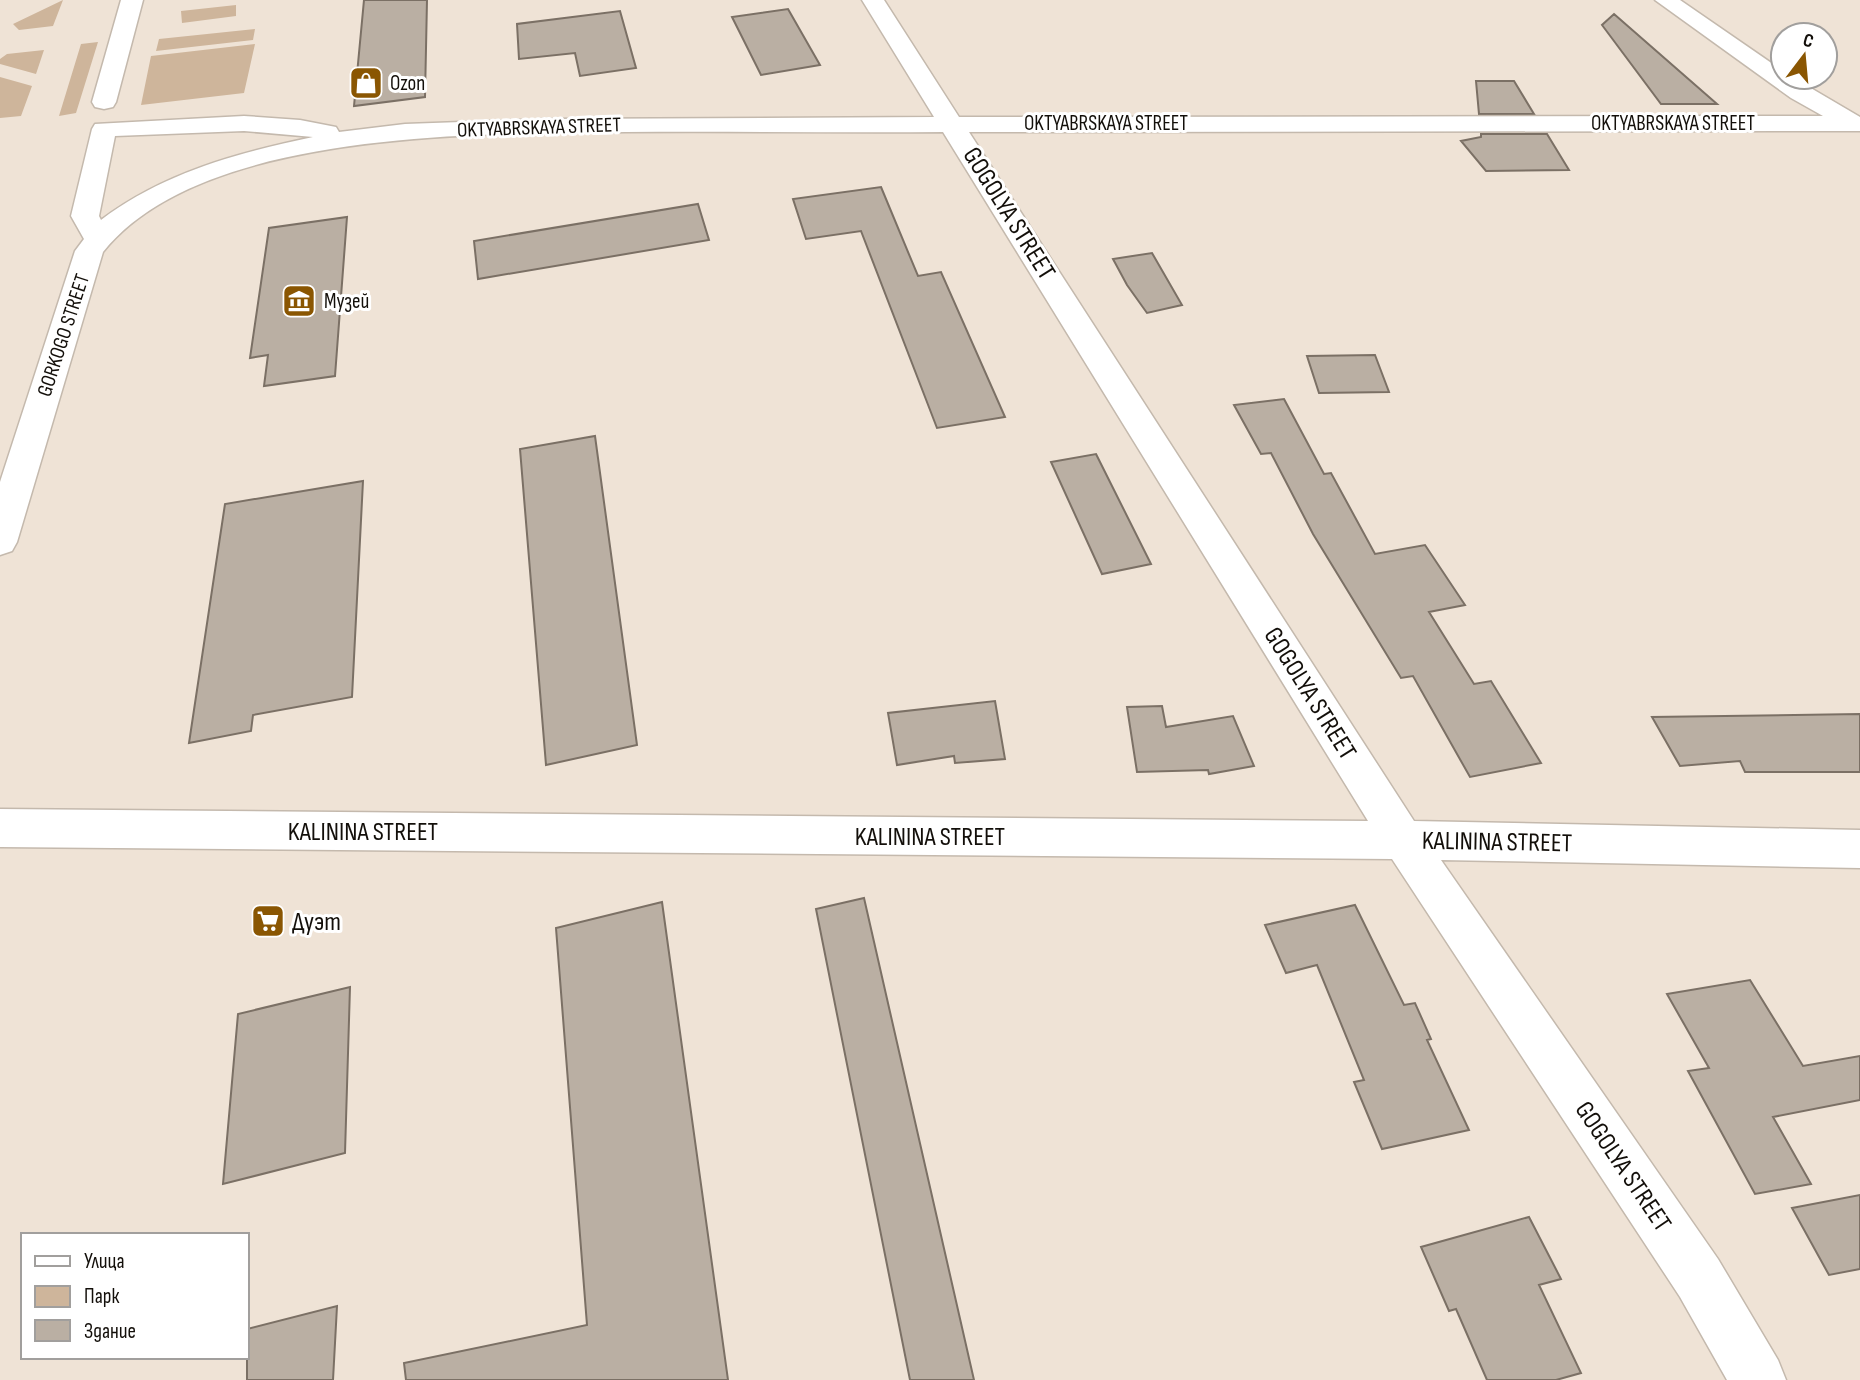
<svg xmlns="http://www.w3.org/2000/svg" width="1860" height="1380" font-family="'Sofia Sans Condensed',sans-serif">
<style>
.green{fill:#ceb59b}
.building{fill:#baafa3;stroke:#7b7065;stroke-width:2}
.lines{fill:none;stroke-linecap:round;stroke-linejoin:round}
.minor-casing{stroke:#c4b9ad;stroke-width:3}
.minor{fill:#fff;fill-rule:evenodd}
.labels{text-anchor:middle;stroke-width:6;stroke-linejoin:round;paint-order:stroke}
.far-poi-label{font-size:21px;fill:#130f0a;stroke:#fff;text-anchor:start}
.far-street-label{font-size:21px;fill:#130f0a;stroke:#fff}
.street-label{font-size:26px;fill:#130f0a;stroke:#fff}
.poi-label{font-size:26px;fill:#130f0a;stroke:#fff;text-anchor:start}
</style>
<rect width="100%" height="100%" fill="#efe3d6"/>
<path class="green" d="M63,0L53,26L19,30L13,24Z
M236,5V16L182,23L181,11Z
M255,29L253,40L156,51L159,39Z
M98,42L76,113L59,116L81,44Z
M255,44L244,93L141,105L151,56Z
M44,50L36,74L0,64V59L7,54Z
M0,77L32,86L21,116L0,118Z"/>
<path class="building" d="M364,0H427L425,97L354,106Z
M788,9L820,65L761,75L732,17Z
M620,11L636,68L580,76L575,53L519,59L517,24Z
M1614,14L1717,104H1661L1602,25Z
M1476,81H1514L1534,114H1479Z
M1481,134H1547L1569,170L1486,171L1461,141L1481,137Z
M881,187L918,276L941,272L1005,417L937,428L861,231L806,239L793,199Z
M698,204L709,240L478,279L474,241Z
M347,217L335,376L264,386L268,355L250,358L269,228Z
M1152,253L1182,305L1147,313L1127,285L1113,259Z
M1375,355L1389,392L1319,393L1307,356Z
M1284,399L1324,474L1331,473L1375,554L1425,545L1465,605L1429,612L1474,684L1491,681L1541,763L1470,777L1413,676L1401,678L1313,534L1271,453L1261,454L1234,405Z
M595,436L637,745L546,765L520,449Z
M1096,454L1151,564L1102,574L1051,462Z
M363,481L352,697L253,715L251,731L189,743L225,504Z
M995,701L1005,759L955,763L954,756L897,765L888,713Z
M1162,706L1166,727L1233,716L1254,766L1209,774L1208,770L1137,772L1127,707Z
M1860,714V772H1745L1740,761L1680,766L1652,717Z
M864,898L974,1380H910L816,909Z
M662,902L728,1380H406L404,1363L587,1325L556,928Z
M1355,905L1404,1005L1415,1003L1431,1039L1427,1040L1469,1130L1382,1149L1354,1082L1364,1080L1317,965L1286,973L1265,925Z
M1750,980L1803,1066L1860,1056V1100L1773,1117L1811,1184L1755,1194L1688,1071L1709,1068L1667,994Z
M350,987L345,1153L223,1184L238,1014Z
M1860,1195V1269L1829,1275L1792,1208Z
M1529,1217L1561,1279L1539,1285L1581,1373L1556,1380H1487L1456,1309L1449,1311L1421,1247Z
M337,1306L333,1380H247V1329Z"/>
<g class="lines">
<defs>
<path id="minor" d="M121,0H143L116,102L113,107L104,109L95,107L92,102Z
M862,0H884L959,117L1823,116L1791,98L1655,0H1680L1783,71V77H1792L1860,117V131L969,132L1414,821L1860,830V868L1441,860L1718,1259L1778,1360L1786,1380H1727L1680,1297L1392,859L0,847V809L1368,821L943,132C837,133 731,131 625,132C480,134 201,129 103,252L17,542L12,551L0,555V482L75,251L84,239L71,216L92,129L95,124L244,116L300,120L336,127L339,132L405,124L548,119L934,117ZM244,131L313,137C237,153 163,173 101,220L99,216L115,136Z"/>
</defs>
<use href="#minor" class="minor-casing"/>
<use href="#minor" class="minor"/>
</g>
<defs>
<symbol id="shop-square" viewBox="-11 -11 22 22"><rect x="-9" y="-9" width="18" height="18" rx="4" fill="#8a5602" stroke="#fff"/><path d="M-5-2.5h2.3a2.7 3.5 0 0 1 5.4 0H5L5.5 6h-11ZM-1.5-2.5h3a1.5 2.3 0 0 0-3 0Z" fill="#fff"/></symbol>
<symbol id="museum-square" viewBox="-11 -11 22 22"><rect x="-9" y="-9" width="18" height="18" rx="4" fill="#8a5602" stroke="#fff"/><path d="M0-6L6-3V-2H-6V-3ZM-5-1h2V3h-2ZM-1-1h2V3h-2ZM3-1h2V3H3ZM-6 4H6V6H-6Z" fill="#fff"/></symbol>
<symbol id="supermarket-square" viewBox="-11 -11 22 22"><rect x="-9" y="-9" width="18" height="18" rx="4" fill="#8a5602" stroke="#fff"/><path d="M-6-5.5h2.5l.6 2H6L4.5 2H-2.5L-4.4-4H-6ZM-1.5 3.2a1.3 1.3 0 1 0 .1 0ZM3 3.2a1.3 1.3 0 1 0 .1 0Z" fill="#fff"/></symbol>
</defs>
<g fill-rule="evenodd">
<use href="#shop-square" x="347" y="64" width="38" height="38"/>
<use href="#museum-square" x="280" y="282" width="38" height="38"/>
<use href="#supermarket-square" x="249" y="902" width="38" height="38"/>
</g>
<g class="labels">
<g class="far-poi-label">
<text x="390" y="90">Ozon</text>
<text x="324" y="308">Музей</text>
</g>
<g class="far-street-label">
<text x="1106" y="130">OKTYABRSKAYA STREET</text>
<text x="1673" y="130">OKTYABRSKAYA STREET</text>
<text transform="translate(539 127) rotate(-2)" y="7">OKTYABRSKAYA STREET</text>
<text transform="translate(63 335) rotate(-72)" y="7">GORKOGO STREET</text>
</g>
<g class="street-label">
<text transform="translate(1010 213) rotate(58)" y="9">GOGOLYA STREET</text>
<text transform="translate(1311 693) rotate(58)" y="9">GOGOLYA STREET</text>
<text x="363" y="840">KALININA STREET</text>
<text x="930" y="845">KALININA STREET</text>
<text transform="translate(1497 841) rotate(1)" y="9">KALININA STREET</text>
<text transform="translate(1624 1166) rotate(56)" y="9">GOGOLYA STREET</text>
</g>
<g class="poi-label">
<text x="292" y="930">Дуэт</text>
</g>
</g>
<rect x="21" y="1233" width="228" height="126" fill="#ffffff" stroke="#a19f9d" stroke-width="2"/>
<rect x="35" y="1256" width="35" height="10" fill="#ffffff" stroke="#a19f9d" stroke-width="2"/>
<text x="84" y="1268" font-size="21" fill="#130f0a">Улица</text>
<rect x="35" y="1286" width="35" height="21" fill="#ceb59b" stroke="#a19f9d" stroke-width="2"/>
<text x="84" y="1303" font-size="21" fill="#130f0a">Парк</text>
<rect x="35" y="1320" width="35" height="21" fill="#baafa3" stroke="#a19f9d" stroke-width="2"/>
<text x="84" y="1338" font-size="21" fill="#130f0a">Здание</text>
<g transform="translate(1804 56) rotate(16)"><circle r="33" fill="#ffffff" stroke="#a19f9d" stroke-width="2"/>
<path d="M0-5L12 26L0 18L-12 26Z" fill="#8a5602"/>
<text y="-10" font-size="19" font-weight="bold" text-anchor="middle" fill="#130f0a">С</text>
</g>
</svg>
